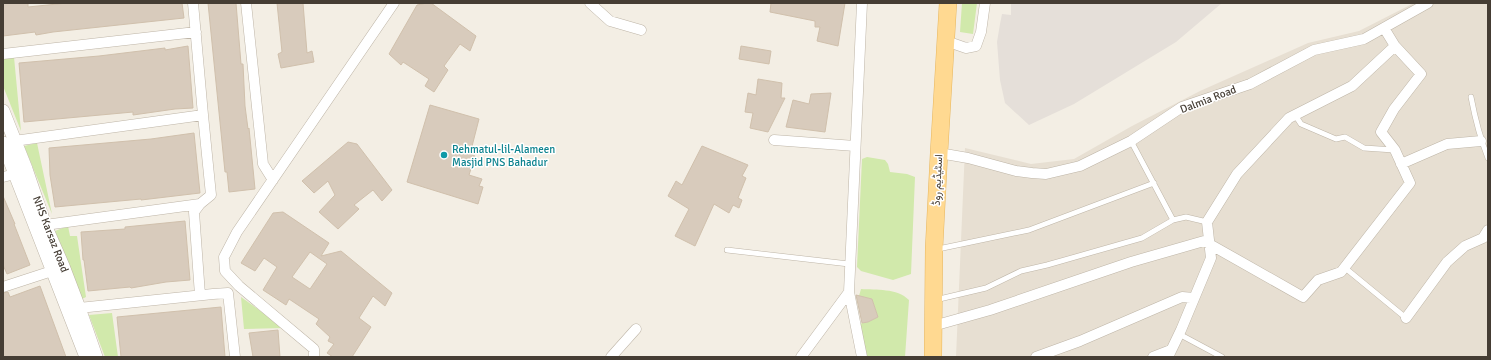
<svg xmlns="http://www.w3.org/2000/svg" width="1491" height="360" font-family="Signika,Vazirmatn,sans-serif">
<style>
.residential{fill:#e7dfd2}
.industrial{fill:#e5dfd9}
.green{fill:#d1e9ab}
.building{fill:#d8cbbc;stroke:#d0c0ac;fill-rule:evenodd}
.lines{fill:none;stroke-linecap:round;stroke-linejoin:round}
.service-casing{stroke:#beb5a7;stroke-width:6}
.minor-casing{stroke:#beb5a7;stroke-width:11}
.tertiary-casing{stroke:#beb5a7;stroke-width:14}
.primary-casing{stroke:#e7b65e;stroke-width:18}
.service{stroke:#fff;stroke-width:5}
.minor{stroke:#fff;stroke-width:10}
.tertiary{stroke:#fff;stroke-width:13}
.primary{stroke:#ffd991;stroke-width:17}
.culture-dot{fill:#0f9aa8;stroke:#fff;stroke-width:1.5}
.labels{text-anchor:middle;stroke-width:3;stroke-linejoin:round;paint-order:stroke}
.street-label{font-size:11px;fill:#453d34;stroke:#fff}
.culture-label{font-size:11px;fill:#0d838f;stroke:#fff;text-anchor:start}
</style>
<rect width="100%" height="100%" fill="#f3eee4"/>
<path class="residential" d="M1414,3H1488V357H956L965,148L1031,164L1074,159L1132,126L1200,91L1308,43L1359,31Z"/>
<path class="industrial" d="M1011,3H1222L1176,42L1074,104L1029,125L1005,103L1000,80L997,42L1000,24L1002,14L1011,15Z"/>
<path class="green" d="M962,3H977L973,34L960,32Z
M14,57L21,131L3,86V58Z
M37,143L52,214L24,146Z
M867,157L885,160L888,164L890,172L907,174L915,177L911,274L893,280L861,271L857,267L862,159Z
M68,226L70,236H77L86,297L82,299L55,231Z
M861,289C876,290 897,288 909,300L905,357H865L858,324L868,322L878,317L872,299L859,296Z
M241,297L284,328L244,329Z
M112,313L118,357H105L89,315Z"/>
<path class="building" d="M3,3H28V7L67,3H182L184,18L53,32L36,35L35,32L3,36Z
M208,3H236L241,64H243L245,106L248,129L249,128L255,189L229,192L227,172H225Z
M277,3H303L307,53L312,51L314,62L281,68L278,54L282,52Z
M427,3H431L476,36L470,51L460,44L444,66L448,70L434,92L425,86L429,79L403,62L401,65L389,54L417,5Z
M771,3H845L838,46L817,41L820,27H815V21L770,12Z
M188,46L193,108L175,109L133,115V112L24,122L19,63L99,56L165,48V50Z
M741,46L771,51L769,64L739,59Z
M758,79L782,83L781,98H785L768,132L750,128L753,113L745,112L748,93L756,95Z
M831,93L825,132L786,127L793,100L809,104L811,94Z
M430,105L479,119L470,154L475,156L469,175L482,179L479,186L483,187L478,204L407,182Z
M194,133L200,193L141,200V199L55,207L50,175L49,148L151,139Z
M348,142L357,144L392,190L382,201L373,190L354,205L359,209L338,229L319,212L335,195L328,181L314,193L302,181Z
M702,146L748,165L742,176L746,178L738,198L742,200L739,208L733,205L729,213L714,204L695,246L675,236L689,209L668,196L676,181L682,185Z
M3,196L15,224H14L30,265L7,274L3,265Z
M283,212L329,243L321,256L341,251L392,293L385,306L373,296L359,318L371,327L352,357H333L327,353L334,344L328,341L330,337L316,324L319,319L289,299L286,305L263,290L277,267L264,258L255,271L241,263L273,213ZM310,252L327,264L310,289L292,277Z
M185,221L190,280L166,282L131,288L130,287L88,291L84,260H83L81,232L125,229V227Z
M40,286L66,357H4L3,353V293L8,292L10,297Z
M856,295L872,299L878,317L868,322L862,323Z
M221,307L225,357H121L117,317Z
M278,330L280,357H253L249,333Z"/>
<g class="lines">
<defs>
<path id="service" d="M1471,97C1475,118 1480,138 1488,158
M1295,115L1301,124L1336,139L1345,137L1364,148L1394,150
M1131,141L1173,220
M938,249L1029,230L1154,183
M727,250L849,264
M1344,267L1406,318
M935,300L986,288L1021,271L1047,265L1142,238L1173,220L1186,217L1207,222
M1179,334L1222,357"/>
<path id="minor" d="M246,3L263,164L273,180
M590,3L610,21L641,30
M862,3L849,292L862,357
M946,41L966,48L976,46L981,32L985,3
M3,54L196,32
M774,140L855,146
M14,141L203,115L193,3
M939,153L968,158L1016,171L1032,173L1046,174L1080,166L1131,141L1182,107L1250,84L1314,50L1364,39L1428,3
M1401,164L1447,144L1481,141
M3,177L15,174
M45,225L200,204
M3,287L52,271
M200,295L194,212L200,204L211,195L203,115
M79,308L213,294L228,293L235,357
M1406,318L1447,262L1465,246L1483,238L1488,230
M933,326L990,310L1131,262L1204,241L1303,297L1318,280L1341,272L1410,183L1395,150L1381,132L1394,109L1421,74L1395,46
M314,357V349L239,286L225,271L224,257L237,232L394,3
M611,357L636,329
M801,357L849,292
M1036,357L1080,341L1182,297L1194,298
M1153,357L1171,350
M1168,357L1181,330L1211,258L1207,222L1237,174L1289,118L1352,86L1395,46L1384,28"/>
<path id="tertiary" d="M3,111L26,169L45,225L63,266L79,308L96,357
M3,143L86,357"/>
<path id="primary" d="M933,357L934,249L939,153L948,3"/>
</defs>
<use href="#service" class="service-casing"/>
<use href="#minor" class="minor-casing"/>
<use href="#tertiary" class="tertiary-casing"/>
<use href="#primary" class="primary-casing"/>
<use href="#service" class="service"/>
<use href="#minor" class="minor"/>
<use href="#tertiary" class="tertiary"/>
<use href="#primary" class="primary"/>
</g>
<circle class="culture-dot" cx="444" cy="155" r="4"/>
<g class="labels">
<g class="street-label">
<text transform="translate(1208 99) rotate(-21)" y="4">Dalmia Road</text>
<text transform="translate(937 180) rotate(-87)" y="4">اسٹیڈیم روڈ</text>
<text transform="translate(51 234) rotate(69)" y="4">NHS Karsaz Road</text>
</g>
<g class="culture-label">
<text x="452" y="153">Rehmatul-lil-Alameen<tspan x="452" dy="13">Masjid PNS Bahadur</tspan></text>
</g>
</g>
<rect width="1491" height="360" fill="none" stroke="#453d34" stroke-width="8"/>
</svg>
